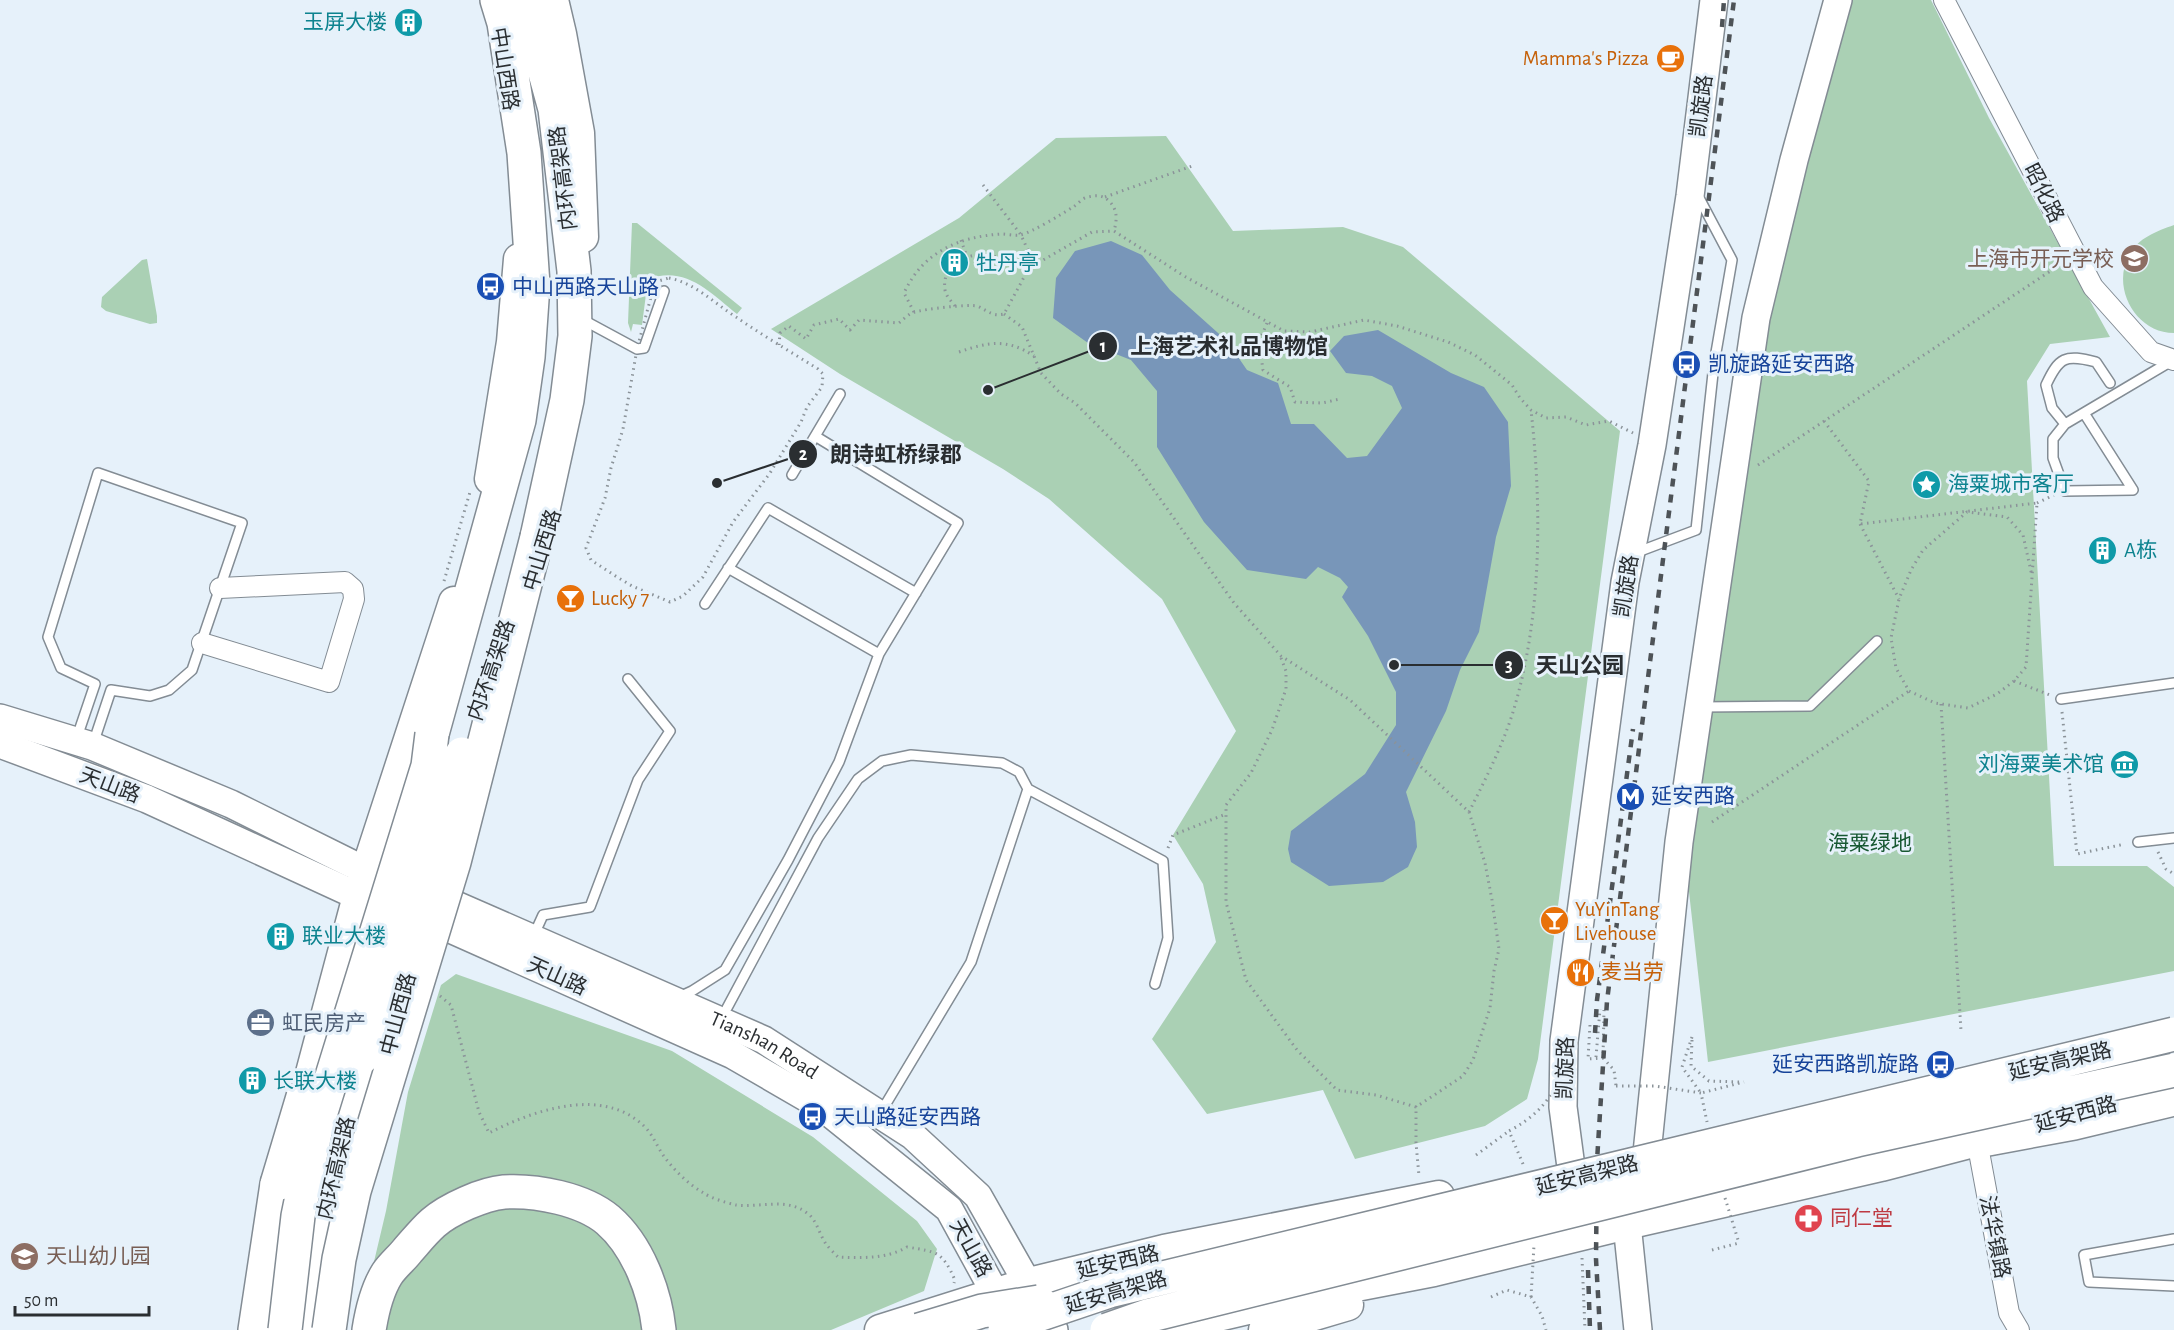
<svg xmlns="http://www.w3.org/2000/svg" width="2174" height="1330" font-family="'Alegreya Sans','Noto Sans SC',sans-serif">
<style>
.green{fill:#aad0b4}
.water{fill:#7896b9}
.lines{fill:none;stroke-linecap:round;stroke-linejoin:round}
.lane-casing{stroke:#838c94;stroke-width:12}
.street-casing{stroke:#838c94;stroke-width:22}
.secondary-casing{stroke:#838c94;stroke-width:30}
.primary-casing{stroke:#838c94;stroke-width:33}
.highway-casing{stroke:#838c94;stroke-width:36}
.path{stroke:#8b9399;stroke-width:3;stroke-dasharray:1.5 4.5;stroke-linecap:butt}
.lane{stroke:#fff;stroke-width:9}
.street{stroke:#fff;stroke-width:20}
.secondary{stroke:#fff;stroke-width:27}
.primary{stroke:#fff;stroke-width:30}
.highway{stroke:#fff;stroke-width:33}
.rail{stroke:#4e5357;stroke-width:4.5;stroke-dasharray:8 8;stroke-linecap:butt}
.highway-bridge-casing{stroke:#838c94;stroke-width:36;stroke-linecap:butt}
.path-bridge{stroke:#8b9399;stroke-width:3;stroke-dasharray:1.5 4.5;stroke-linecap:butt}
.highway-bridge{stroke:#fff;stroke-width:33}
.labels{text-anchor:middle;stroke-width:6;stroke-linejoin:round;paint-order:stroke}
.culture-label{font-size:21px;fill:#0d838f;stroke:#e6f1fa;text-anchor:start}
.food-label{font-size:21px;fill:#c56008;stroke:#e6f1fa;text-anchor:start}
.street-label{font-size:21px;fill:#2a2e31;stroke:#e6f1fa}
.education-label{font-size:21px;fill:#785e54;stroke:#e6f1fa;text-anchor:end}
.transit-label{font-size:21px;fill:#164399;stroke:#e6f1fa;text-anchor:start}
.park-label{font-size:21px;fill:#175832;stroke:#e6f1fa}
.service-label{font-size:21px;fill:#4e5e75;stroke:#e6f1fa;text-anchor:start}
.health-label{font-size:21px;fill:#be3a42;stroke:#e6f1fa;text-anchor:start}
.leader{fill:none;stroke:#2a2e31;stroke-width:2}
.callout-dot{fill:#2a2e31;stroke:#e6f1fa;stroke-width:2}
.mark-label{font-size:18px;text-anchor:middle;font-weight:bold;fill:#fff}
.callout-label{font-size:22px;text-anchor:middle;font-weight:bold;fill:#2a2e31;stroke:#e6f1fa;stroke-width:6;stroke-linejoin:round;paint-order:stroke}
</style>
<rect width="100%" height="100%" fill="#e6f1fa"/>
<path class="green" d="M1847,0H1931L1989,118L2110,337L2050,344L2027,381L2054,866H2147L2174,887V971L1708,1062L1684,847L1759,319Z
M1166,136L1233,231L1343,227L1403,247L1620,431L1538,1059L1527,1099L1485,1126L1355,1159L1323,1090L1207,1114L1152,1039L1216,942L1203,884L1173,835L1236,731L1162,599L1049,499L1003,469L840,374L771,329L959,218L1056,138Z
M632,223H637L742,308L737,314C710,292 685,265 648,279L642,325L633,324L631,332L628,323Z
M2174,225V333C2136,333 2111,288 2129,255C2138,238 2157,231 2174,225Z
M147,259L157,316V323L150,324L106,311L101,307L102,297L142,260Z
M456,974L672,1051L813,1137L917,1221L937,1249L924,1291L831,1330H369L368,1287L386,1211L408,1092L441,985Z"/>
<path class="water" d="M1111,241L1142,255L1170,290L1227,341L1247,370L1278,383L1291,424H1314L1347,458L1367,456L1402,408L1392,386L1372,376L1346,373L1330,351L1344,336L1378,330L1451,373L1484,387L1508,422L1511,486L1496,537L1479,632L1460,670L1446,711L1406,792L1415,822L1417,847L1408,867L1383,882L1329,886L1291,862L1288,849L1291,831L1365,774L1396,725V692L1368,636L1342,597L1348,587L1340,578L1318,567L1306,579L1247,570L1204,522L1157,447V391L1131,360L1088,343L1053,318L1056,278L1075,251Z"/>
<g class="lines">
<defs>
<path id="lane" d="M587,322L637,349L644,348L664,291
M2084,413L2133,490L2065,491L2053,458V439L2065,424L2173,360
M2065,424L2052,408L2046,385C2059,357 2065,354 2096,362L2110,383
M792,475L840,394
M1635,553L1696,530L1714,364L1732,260L1697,194
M728,568L879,654
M705,604L768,508L916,593
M2061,699L2174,683
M1701,707L1810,706L1877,641
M76,740L95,684L61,668L48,637L98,473L242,523L192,670L169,690L150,696L111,690L93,744
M1028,789L1163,861L1168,938L1155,984
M2138,842L2174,838
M533,937L543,915L590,907L638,780L670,731L628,679
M679,997L692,991L725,970L788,860L839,762L879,654L958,523L815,436
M727,1008L818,838L858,779L882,761L911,755L1002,763L1019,772L1028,789L971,962L881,1112
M2174,1239L2084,1255L2089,1282L2174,1286"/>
<path id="street" d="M1944,0L2093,287L2151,352L2174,360
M202,643L329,682L354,599L353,589L345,582L220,588
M1977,1141L2009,1313L2019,1330"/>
<g id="secondary">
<path d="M0,718L92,746L231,804L352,864L386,877"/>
<path d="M0,744L147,799L358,896L379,903"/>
<path id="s1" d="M425,893L449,902L764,1040L913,1136L978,1196L1054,1330"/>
<path d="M418,916L446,927L733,1055L821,1106L949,1209L995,1293L1009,1308"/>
<path d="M1592,1189L1571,1167L1563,1107L1564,1041L1625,582L1652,445L1690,196L1714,0"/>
<path d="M1638,1330L1627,1224L1647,1153L1679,842L1756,318L1794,160L1838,0"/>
</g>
<path id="primary" d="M553,0L561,34L579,133L583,237
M490,479L512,342L519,259
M298,1122L358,896L454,602
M880,1330L1029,1283L1164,1250L1439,1196
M1158,1330L1299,1297L1434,1271L1627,1224L1881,1166L2000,1135
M1264,1330L1348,1305"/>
<path id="highway" d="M525,0L555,109L574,271L575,336L567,400L537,537
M432,734L519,420L528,357L533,285L524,153L504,23L497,0
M1977,1141L2074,1123L2174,1099
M255,1330L277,1184
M308,1330L317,1249L362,1057
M369,1330C372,1311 377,1290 387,1274C393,1265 402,1258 408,1250C416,1241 424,1231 433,1223C449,1209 483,1194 504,1192C536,1190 583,1199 608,1220C638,1246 655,1292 659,1330"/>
</defs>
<use href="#lane" class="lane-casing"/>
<use href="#street" class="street-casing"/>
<use href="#secondary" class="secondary-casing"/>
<use href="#primary" class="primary-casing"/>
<use href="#highway" class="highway-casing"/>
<path class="path" d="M983,185L1021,235L1035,266
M1105,197L1192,166
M961,240L967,257
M669,278C695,283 714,303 736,317C762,335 791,352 818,369L823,374L822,387L807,407L801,422L770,473L733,522L703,577L683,596L670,602L632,586L617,577L591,560L586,548L605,498L611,468L623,429L637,349L655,282Z
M955,306C951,301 946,296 945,290C941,265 967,252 989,255C1002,258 1016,264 1029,268
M914,312L904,293C923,252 958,237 1001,234C1007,234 1014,236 1020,235C1031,233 1062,214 1073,207C1078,204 1082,198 1088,197C1096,195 1103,195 1109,201C1118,210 1117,220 1114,231
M1004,314L1022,327L1041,373L1061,394L1075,403L1134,462L1234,603L1281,656L1350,700L1469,812L1485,863L1492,900L1499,949L1494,971L1490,1008L1473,1060L1463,1076L1416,1107
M1267,323L1259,342L1263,370L1290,387L1295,402L1322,403L1340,399
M779,345L780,333L789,326L806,339L814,325L839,319L850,330L859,320L899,323C904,319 909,313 915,312C924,309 969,304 977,306C987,310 992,317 1004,314L1029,268L1092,232L1114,231L1184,276L1284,331L1310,332L1364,320L1397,326L1448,342L1475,355L1512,385L1520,398L1531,410L1546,418L1566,417L1586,425L1609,421L1633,433
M959,352C988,342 1007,338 1034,356
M1824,421L1869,481L1860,524L2037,503L2026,667L2014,681L1997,694L1968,708L1935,703L1909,691L1896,668L1891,638L1899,599L1911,570L1923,550L1967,512L2007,517L2023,535L2032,576
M1758,465L2061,264
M2037,503L2054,495
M1860,524L1899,599
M444,581L470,492
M1281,658L1286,671V689L1272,730L1251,773L1226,805V902L1246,980L1297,1050L1337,1090L1376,1095L1416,1107V1143L1419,1176
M2014,681L2050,695
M1941,704L1961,1031
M2062,712L2077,854L2125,844
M1469,812C1485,780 1502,747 1513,712C1542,617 1542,508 1531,410
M1712,822L1909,691
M1168,848L1173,835L1226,814
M2158,852L2166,869L2174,874
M440,996L451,1005L479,1112L489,1133C534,1110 604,1085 646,1128C653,1136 657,1146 663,1155C673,1169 687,1183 702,1192C710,1198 727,1203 736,1205C760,1208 786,1197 807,1213C817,1220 819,1234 826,1244C829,1248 834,1253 838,1257C862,1258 887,1259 907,1247C937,1252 942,1251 955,1280L954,1283
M1590,1025L1588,1059L1603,1058L1604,1010
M1692,1037L1682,1067L1701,1093L1744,1082
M1692,1040L1691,1066L1709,1081L1740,1082
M1596,1057L1600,1009
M1603,1058L1614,1070L1616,1086
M1476,1155L1509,1131
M1712,1250L1739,1243
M1582,1258L1585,1330
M1491,1297L1507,1290L1531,1297L1542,1316L1546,1330"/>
<use href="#lane" class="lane"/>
<use href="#street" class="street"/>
<use href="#secondary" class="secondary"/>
<use href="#primary" class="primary"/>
<use href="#highway" class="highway"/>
<path class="rail" d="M1722,27L1724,0
M1595,1033L1597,1000L1633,729
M1588,1270L1590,1330
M1600,1330L1596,1259L1597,1161L1607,1001L1734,0"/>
<defs>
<path id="highway-bridge" d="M362,1057L430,845L462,754
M277,1184L303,1097
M285,1330L298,1216L316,1128L428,766L432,734
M329,1330L339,1259L354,1191L454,862L537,537
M919,1330L982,1311L1039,1302
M1005,1330L1029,1318L1109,1291L2174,1034
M1107,1330L1147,1316L1857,1140L2174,1070"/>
</defs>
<use href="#highway-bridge" class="highway-bridge-casing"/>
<path class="path-bridge" d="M1616,1086H1655L1701,1093L1707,1122
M1523,1164L1509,1131C1531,1119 1545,1107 1557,1084L1575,1085
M1725,1198L1739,1243
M1531,1297L1534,1245"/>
<use href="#highway-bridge" class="highway-bridge"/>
</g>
<defs>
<symbol id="building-disc" viewBox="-11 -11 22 22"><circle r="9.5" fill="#0f9aa8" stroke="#e6f1fa"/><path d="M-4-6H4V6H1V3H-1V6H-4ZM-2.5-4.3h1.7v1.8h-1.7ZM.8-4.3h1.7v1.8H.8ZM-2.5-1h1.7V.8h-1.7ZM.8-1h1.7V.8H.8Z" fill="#fff"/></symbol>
<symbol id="cafe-disc" viewBox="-11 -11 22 22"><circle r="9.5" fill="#e8710a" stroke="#e6f1fa"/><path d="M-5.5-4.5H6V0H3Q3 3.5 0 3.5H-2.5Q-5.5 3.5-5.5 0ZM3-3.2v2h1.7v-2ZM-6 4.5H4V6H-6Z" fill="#fff"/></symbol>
<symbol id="school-disc" viewBox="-11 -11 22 22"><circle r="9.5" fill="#8d6e63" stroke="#e6f1fa"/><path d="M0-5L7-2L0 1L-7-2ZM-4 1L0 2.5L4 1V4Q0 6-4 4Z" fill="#fff"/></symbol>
<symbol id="bus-disc" viewBox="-11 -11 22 22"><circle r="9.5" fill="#1a4fb4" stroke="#e6f1fa"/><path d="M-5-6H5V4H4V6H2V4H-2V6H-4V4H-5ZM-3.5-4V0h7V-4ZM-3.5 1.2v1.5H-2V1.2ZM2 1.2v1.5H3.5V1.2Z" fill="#fff"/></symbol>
<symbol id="sight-disc" viewBox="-11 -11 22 22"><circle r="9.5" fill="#0f9aa8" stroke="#e6f1fa"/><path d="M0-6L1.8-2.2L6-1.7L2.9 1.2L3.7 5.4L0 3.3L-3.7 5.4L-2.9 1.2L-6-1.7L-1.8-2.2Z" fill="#fff"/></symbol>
<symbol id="bar-disc" viewBox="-11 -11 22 22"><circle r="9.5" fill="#e8710a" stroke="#e6f1fa"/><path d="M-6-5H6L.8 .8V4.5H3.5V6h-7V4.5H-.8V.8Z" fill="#fff"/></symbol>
<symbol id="museum-disc" viewBox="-11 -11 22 22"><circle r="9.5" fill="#0f9aa8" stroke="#e6f1fa"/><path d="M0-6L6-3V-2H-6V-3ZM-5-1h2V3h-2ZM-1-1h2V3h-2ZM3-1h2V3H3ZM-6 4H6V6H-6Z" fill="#fff"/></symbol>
<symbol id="metro-disc" viewBox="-11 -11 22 22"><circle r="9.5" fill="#1a4fb4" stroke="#e6f1fa"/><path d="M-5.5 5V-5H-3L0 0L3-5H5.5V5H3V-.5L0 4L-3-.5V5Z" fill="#fff"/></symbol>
<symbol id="restaurant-disc" viewBox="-11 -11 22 22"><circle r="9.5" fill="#e8710a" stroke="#e6f1fa"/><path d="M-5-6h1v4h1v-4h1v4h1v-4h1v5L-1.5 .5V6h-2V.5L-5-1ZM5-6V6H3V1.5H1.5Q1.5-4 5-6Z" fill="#fff"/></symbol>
<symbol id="office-disc" viewBox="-11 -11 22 22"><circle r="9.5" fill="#5c6f8a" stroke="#e6f1fa"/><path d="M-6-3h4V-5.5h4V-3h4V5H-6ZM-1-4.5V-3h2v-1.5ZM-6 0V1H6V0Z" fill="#fff"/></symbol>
<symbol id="pharmacy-disc" viewBox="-11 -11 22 22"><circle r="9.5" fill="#e0444e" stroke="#e6f1fa"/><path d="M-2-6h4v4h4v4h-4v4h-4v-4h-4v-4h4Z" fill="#fff"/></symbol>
</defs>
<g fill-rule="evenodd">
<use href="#building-disc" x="392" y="6" width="33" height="33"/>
<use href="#cafe-disc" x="1654" y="42" width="33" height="33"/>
<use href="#school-disc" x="2118" y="242" width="33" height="33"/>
<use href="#building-disc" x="938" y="246" width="33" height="33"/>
<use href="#bus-disc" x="474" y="270" width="33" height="33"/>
<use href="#bus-disc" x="1670" y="348" width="33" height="33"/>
<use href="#sight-disc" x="1910" y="468" width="33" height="33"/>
<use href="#building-disc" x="2086" y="534" width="33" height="33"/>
<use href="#bar-disc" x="554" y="582" width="33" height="33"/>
<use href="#museum-disc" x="2108" y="748" width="33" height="33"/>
<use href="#metro-disc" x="1614" y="780" width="33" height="33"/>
<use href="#bar-disc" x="1538" y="904" width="33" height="33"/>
<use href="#building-disc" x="264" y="920" width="33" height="33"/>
<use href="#restaurant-disc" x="1564" y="956" width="33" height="33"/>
<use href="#office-disc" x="244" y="1006" width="33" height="33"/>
<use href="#bus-disc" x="1924" y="1048" width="33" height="33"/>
<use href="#building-disc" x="236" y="1064" width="33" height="33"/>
<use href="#bus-disc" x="796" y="1100" width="33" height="33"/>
<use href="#pharmacy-disc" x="1792" y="1202" width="33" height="33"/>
<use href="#school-disc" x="8" y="1240" width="33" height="33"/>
</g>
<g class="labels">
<g class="culture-label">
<text x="387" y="29" text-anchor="end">玉屏大楼</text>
<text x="976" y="270">牡丹亭</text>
<text x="1948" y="491">海粟城市客厅</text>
<text x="2124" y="557">A栋</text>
<text x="2104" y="771" text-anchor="end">刘海粟美术馆</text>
<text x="302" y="943">联业大楼</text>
<text x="273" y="1088">长联大楼</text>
</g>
<g class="food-label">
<text x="1649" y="65" text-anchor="end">Mamma's Pizza</text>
<text x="591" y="605">Lucky 7</text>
<text x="1575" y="916">YuYinTang<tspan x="1575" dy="24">Livehouse</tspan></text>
<text x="1601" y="979">麦当劳</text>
</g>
<g class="street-label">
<text transform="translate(505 69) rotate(81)" y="7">中山西路</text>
<text transform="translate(1701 106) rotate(-83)" y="7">凯旋路</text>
<text transform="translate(563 178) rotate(-97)" y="7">内环高架路</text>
<text transform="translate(2044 193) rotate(63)" y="7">昭化路</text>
<text transform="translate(542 550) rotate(-73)" y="7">中山西路</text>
<text transform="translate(1626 586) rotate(-81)" y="7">凯旋路</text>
<text transform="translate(491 670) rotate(-71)" y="7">内环高架路</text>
<text transform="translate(110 785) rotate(21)" y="7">天山路</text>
<text transform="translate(557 976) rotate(24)" y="7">天山路</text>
<text transform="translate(398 1014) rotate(-75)" y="7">中山西路</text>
<text dy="7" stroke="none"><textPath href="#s1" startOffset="372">Tianshan Road</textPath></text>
<text transform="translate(2060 1061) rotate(-13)" y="7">延安高架路</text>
<text transform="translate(1565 1068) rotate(-88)" y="7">凯旋路</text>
<text transform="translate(2076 1114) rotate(-15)" y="7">延安西路</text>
<text transform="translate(336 1168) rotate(-77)" y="7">内环高架路</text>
<text transform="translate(1587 1175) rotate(-14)" y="7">延安高架路</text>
<text transform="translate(1995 1237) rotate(79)" y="7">法华镇路</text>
<text transform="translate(971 1248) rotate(61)" y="7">天山路</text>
<text transform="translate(1118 1262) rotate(-13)" y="7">延安西路</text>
<text transform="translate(1116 1292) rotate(-16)" y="7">延安高架路</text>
</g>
<g class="education-label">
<text x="2114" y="266">上海市开元学校</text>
<text x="46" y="1263" text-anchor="start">天山幼儿园</text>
</g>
<g class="transit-label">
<text x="512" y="294">中山西路天山路</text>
<text x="1708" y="371">凯旋路延安西路</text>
<text x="1651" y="803">延安西路</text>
<text x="1919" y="1071" text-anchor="end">延安西路凯旋路</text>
<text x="834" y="1124">天山路延安西路</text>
</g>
<g class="park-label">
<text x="1870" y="850">海粟绿地</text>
</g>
<g class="service-label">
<text x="282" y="1030">虹民房产</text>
</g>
<g class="health-label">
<text x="1830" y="1225">同仁堂</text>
</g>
</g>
<path class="leader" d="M988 390L1103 346M717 483L803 454M1394 665L1509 665"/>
<g class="callout-dot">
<circle cx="988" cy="390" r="6"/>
<circle cx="717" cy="483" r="6"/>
<circle cx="1394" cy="665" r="6"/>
<circle cx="1103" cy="346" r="15"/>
<circle cx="803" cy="454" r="15"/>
<circle cx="1509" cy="665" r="15"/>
</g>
<g class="mark-label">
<text x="1103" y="352">1</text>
<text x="803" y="460">2</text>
<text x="1509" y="671">3</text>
</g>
<g class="callout-label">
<text x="1229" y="354">上海艺术礼品博物馆</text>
<text x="896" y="462">朗诗虹桥绿郡</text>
<text x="1580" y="673">天山公园</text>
</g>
<path d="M15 1306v9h134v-9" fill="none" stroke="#2a2e31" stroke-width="3"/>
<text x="24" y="1306" font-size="18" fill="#2a2e31" stroke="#e6f1fa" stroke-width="4.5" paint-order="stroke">50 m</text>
</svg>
